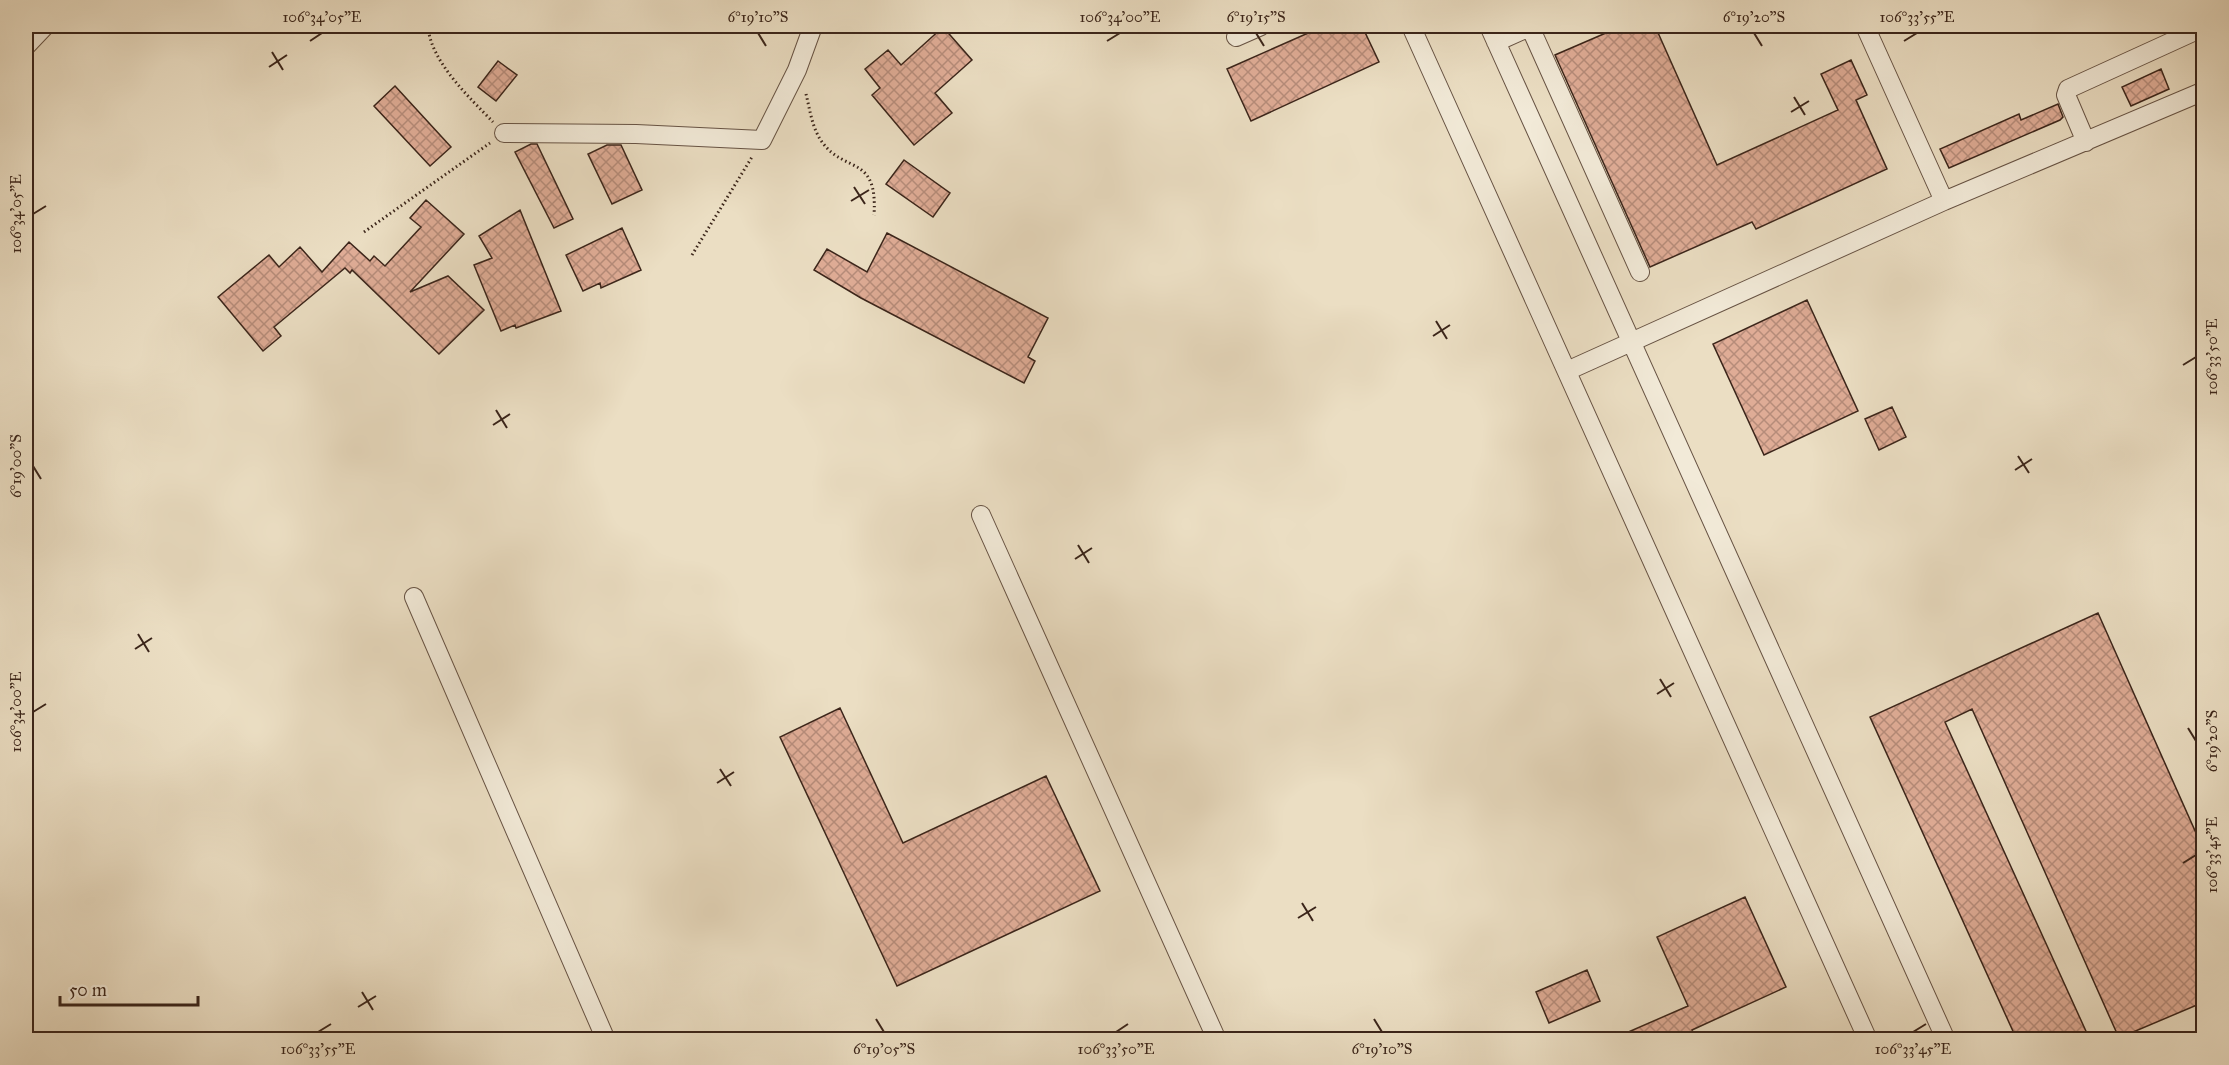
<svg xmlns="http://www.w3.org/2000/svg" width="2229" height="1065" font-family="'IM FELL Great Primer',serif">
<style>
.building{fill:url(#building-cross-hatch);stroke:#3b251a;stroke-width:1.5}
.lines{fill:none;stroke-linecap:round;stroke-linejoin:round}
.minor-casing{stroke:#675344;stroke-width:20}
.path{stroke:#3b251a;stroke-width:3;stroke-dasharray:1.5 3;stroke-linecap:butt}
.minor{stroke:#f2ead8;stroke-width:18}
.ticks{fill:none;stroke:#3b251a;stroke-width:2}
.neatline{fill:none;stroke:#3b251a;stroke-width:2}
.ticks-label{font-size:15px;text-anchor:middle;fill:#3b251a}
</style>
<defs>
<pattern id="building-cross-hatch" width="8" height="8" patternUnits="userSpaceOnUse" patternTransform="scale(1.5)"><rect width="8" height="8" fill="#dfac96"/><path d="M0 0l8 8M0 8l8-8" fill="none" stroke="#b68c7a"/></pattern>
</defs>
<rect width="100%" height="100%" fill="#ebdec3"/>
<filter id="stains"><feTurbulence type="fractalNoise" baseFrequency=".00333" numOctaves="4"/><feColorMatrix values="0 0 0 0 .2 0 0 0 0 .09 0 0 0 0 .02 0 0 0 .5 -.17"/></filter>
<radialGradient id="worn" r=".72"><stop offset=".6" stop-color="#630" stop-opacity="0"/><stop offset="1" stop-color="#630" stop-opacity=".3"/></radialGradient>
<path class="building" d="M1324,26H1362L1379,62L1251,121L1227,69Z
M1622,26H1655L1717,165L1838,110L1821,74L1851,60L1867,95L1856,100L1887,169L1756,229L1752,222L1650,267L1555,55Z
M943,27L972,60L935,93L952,113L914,145L872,95L880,88L865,69L888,50L901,65Z
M498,61L517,75L496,101L478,87Z
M2161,69L2169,89L2131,106L2122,87Z
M395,86L451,147L430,166L374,106Z
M2058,104L2063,117L2060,120L1949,168L1940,149L2019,114L2021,120Z
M531,144H537L573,219L554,228L515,152Z
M607,145H621L642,190L612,204L588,154Z
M904,160L950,193L933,217L886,184Z
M426,200L464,234L410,292L448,276L484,310L439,354L352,270L350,273L345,268L274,327L281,336L263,351L218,297L269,255L279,267L300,247L322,272L349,242L370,261L374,256L385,266L421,227L410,218Z
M520,210L561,311L516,328L515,325L501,331L474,265L492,258L479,236Z
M622,228L641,270L601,288L600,283L583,291L566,255Z
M887,233L1048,318L1028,357L1035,361L1024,383L861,298L814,270L827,249L867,272Z
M1807,300L1858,411L1764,455L1713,344Z
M1892,407L1906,437L1879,450L1865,419Z
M2098,613L2204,851V1002L2119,1038L1972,709L1945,722L2090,1040H2017L1870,717Z
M840,708L903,843L1046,776L1100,891L897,986L780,737Z
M1745,897L1786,987L1692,1030L1696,1040H1610L1688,1006L1657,937Z
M1587,970L1600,1001L1549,1023L1536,992Z"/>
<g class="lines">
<defs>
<path id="minor" d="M1411,26L1868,1040
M1489,26L1946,1040
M1865,26L1944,201
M1530,27L1640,272
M1236,37L1261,26
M1496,42L1532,26
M26,46L45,26
M504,133L636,134L762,140L797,70L813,26
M2086,142L2066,95L2068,89L2204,27
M1567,371L1944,201L2204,91
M981,515L1217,1040
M414,597L606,1040"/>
</defs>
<use href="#minor" class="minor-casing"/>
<path class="path" d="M428,26C430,61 470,98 493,122
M806,94C810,110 812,128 822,142C845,174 878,154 874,215
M364,232L490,143
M692,255L752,157"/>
<use href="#minor" class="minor"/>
</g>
<path class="ticks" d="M758,33L766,46M1256,33L1264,46M1754,33L1762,46M310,41L322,33M1107,41L1120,33M1904,41L1917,33M272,52L283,70M269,67L287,55M1794,97L1805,115M1791,112L1809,101M854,187L865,204M851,201L869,190M33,214L46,206M1436,321L1447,339M1433,336L1450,325M2183,365L2196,357M496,410L507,428M493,425L510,414M2018,456L2029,473M33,466L41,479M2015,470L2032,459M1078,545L1089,563M1075,559L1092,548M138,634L149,652M135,649L152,638M1660,679L1671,697M1657,694L1674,683M33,712L46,704M2188,728L2196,741M720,769L731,786M717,783L734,772M2183,863L2196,855M1302,903L1313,921M1298,918L1316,907M362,992L373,1010M358,1007L376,996M876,1019L884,1032M1374,1019L1382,1032M318,1032L331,1024M1116,1032L1128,1024M1913,1032L1926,1024"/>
<rect width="2229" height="1065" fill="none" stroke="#ebdec3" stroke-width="66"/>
<path d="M60 996v9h138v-9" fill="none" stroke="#3b251a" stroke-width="3"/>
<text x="69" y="996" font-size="18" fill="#3b251a" stroke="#f2ead8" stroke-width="4.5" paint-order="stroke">50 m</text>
<rect x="33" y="33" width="2163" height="999" class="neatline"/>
<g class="ticks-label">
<text x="322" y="22">106°34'05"E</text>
<text x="758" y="22">6°19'10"S</text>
<text x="1120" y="22">106°34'00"E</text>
<text x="1256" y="22">6°19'15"S</text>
<text x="1754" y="22">6°19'20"S</text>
<text x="1917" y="22">106°33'55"E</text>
<text transform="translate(16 214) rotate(-90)" y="5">106°34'05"E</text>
<text transform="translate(2212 357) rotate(-90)" y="5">106°33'50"E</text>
<text transform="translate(16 466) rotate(-90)" y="5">6°19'00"S</text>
<text transform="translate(16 712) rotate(-90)" y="5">106°34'00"E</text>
<text transform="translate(2212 741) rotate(-90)" y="5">6°19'20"S</text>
<text transform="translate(2212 855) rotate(-90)" y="5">106°33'45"E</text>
<text x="318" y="1054">106°33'55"E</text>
<text x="884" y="1054">6°19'05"S</text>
<text x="1116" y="1054">106°33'50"E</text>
<text x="1382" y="1054">6°19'10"S</text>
<text x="1913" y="1054">106°33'45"E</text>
</g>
<rect width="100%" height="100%" filter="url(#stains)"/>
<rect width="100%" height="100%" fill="url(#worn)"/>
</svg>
